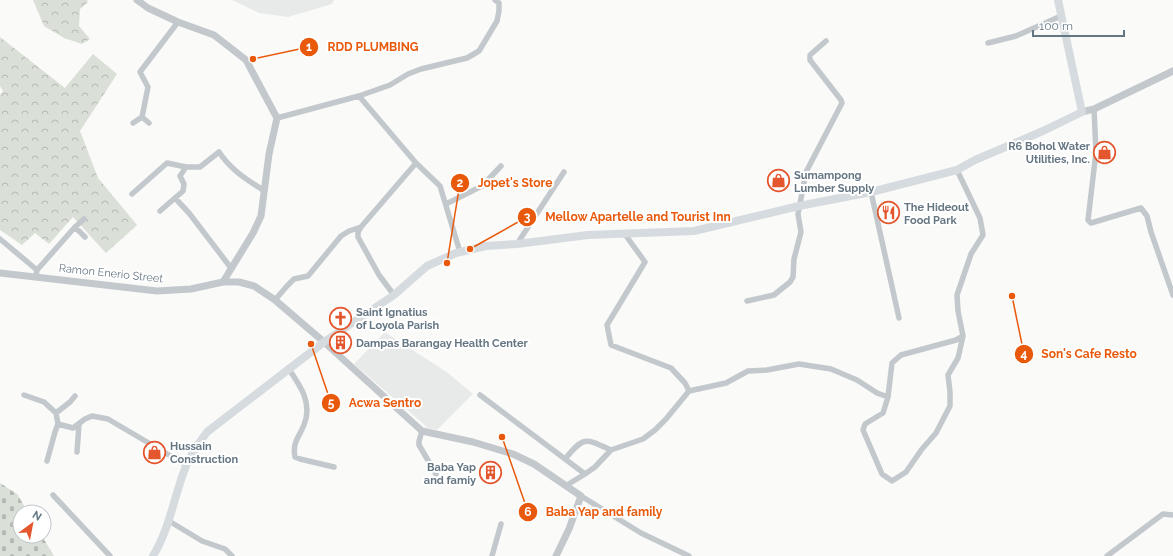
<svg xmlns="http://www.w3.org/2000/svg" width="1173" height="556" font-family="Raleway,sans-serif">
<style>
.built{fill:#e8e9e9}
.forest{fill:url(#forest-crowns)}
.cemetery{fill:url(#cemetery-stones)}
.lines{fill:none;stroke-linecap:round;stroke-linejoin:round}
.minor{stroke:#c3c8cc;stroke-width:5.5}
.tertiary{stroke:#c3c8cc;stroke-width:7}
.secondary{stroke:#d6dbdf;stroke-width:8}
.labels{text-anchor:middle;stroke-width:4;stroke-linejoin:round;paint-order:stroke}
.poi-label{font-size:11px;font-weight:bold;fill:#657683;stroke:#fff;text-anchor:start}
.street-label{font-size:11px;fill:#657683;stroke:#fff}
.leader{fill:none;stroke:#e8590c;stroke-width:1.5}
.callout-dot{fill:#e8590c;stroke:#fff;stroke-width:1.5}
.mark-label{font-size:12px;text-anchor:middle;font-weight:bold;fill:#fff}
.callout-label{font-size:12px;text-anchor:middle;font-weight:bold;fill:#e8590c;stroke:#fff;stroke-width:4;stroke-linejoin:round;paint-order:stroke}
</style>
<defs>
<pattern id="forest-crowns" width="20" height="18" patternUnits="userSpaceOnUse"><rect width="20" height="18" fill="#dadfd7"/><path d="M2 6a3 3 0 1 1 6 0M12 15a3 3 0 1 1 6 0" fill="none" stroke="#b4b9b4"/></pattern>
<pattern id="cemetery-stones" width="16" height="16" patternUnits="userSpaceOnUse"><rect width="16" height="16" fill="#dadfd7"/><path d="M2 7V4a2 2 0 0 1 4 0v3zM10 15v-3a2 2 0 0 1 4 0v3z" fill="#b4b9b4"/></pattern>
</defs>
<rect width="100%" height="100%" fill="#fafaf8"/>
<path class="built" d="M232,0H334L332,4L288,17L259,13Z
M385,332L448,373L473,394L437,430L428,428L354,364Z"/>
<path class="forest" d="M33,0H87L88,2L80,9L79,26L90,39L82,44L64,38L44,26Z
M0,37L65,88L93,54L117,74L80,131L98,178L137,225L106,253L73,217L49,244L35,233L22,245L0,230V95L3,91L0,86Z"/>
<path class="cemetery" d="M0,483L17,494L28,512H20V536H42L54,556H0Z"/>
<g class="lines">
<path class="minor" d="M988,43L1016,36L1061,16
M359,96L416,163L440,186L460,252
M1094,109L1096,152L1088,220L1091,223L1141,208L1147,216L1151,232L1173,295
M142,117L149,123
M277,118L359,96L390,85L408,74L421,69L467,58L479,51L497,21L499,11V3L495,0
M133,123L142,117L148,87L140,72L178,22
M871,192L899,318
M132,194L167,163L186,167H200L219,152C231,170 246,179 263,190
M175,198L189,213L231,268
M446,204L482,186L501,166
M160,211L183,191L184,184L180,176L186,167
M75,227L85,237
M624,233L645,262L607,325L611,345L671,368L685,383L689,391L726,383L748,371L767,370L799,364L831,369L857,380L877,393L888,397L892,363L901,355L956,340L963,336
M0,239L37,270
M517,244L564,172
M36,276L37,270L75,227L84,219
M394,295L379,275L358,237V232L361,227L416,163
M275,300L287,286L294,279L308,276L341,236L349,231L361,227
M747,301L774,295L790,282L793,277L794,259L801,232L798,214L806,172L842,103L841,100L810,60V55L826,41
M288,368C300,385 313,403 304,425C299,437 292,443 295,457L300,459L334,467
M24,395L44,402L56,413L70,402L75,396
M480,395L585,474L567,485
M888,397L883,413L865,424L863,430L882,474L892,481L906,472L922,449L936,433L950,406V392L948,375L958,358L963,336L958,311L957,295L971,254L983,235L980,218L957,170
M58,424L73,428L85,419L92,416L108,419L186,465
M422,431L419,441V445L436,474
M77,452L79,424
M565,459C584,436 585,438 611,450
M47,461L55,432L58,424L56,413
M585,474L595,467L611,450L643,439L655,430L666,419L689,391
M53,495L110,556
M581,496L641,533L689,556
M169,521L202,541L225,549L232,556
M492,556L501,524
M1107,556L1163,514L1173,515"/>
<path class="tertiary" d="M137,0L148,8L178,22L214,35L246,60L277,118L269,154L261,216L253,233L223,282
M1082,112L1094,109L1173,71
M0,273L157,291L191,289L223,282H239L254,286L275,300L324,342L422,431L473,442L513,454L534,464L581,496L569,529L556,556"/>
<path class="secondary" d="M153,556C170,528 174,496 186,466C191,453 199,443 207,432L324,342L394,295L427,266L456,253L486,246L517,244L588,235L694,231L799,206L871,192L957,170L975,160L1043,131L1082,112L1058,0"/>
</g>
<defs>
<symbol id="shop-ring" viewBox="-11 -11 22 22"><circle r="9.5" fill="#fff" stroke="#e4572e" stroke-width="1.5"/><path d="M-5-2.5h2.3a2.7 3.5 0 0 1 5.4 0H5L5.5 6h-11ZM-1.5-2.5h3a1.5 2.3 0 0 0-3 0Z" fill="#e4572e"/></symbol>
<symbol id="restaurant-ring" viewBox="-11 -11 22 22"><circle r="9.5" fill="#fff" stroke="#e4572e" stroke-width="1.5"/><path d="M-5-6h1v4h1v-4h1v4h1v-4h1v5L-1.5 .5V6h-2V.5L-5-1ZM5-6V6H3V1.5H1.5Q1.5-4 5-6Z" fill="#e4572e"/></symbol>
<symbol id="church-ring" viewBox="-11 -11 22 22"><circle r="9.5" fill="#fff" stroke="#e4572e" stroke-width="1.5"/><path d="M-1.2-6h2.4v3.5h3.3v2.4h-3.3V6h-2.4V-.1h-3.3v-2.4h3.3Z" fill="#e4572e"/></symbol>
<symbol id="building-ring" viewBox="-11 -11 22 22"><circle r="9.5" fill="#fff" stroke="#e4572e" stroke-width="1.5"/><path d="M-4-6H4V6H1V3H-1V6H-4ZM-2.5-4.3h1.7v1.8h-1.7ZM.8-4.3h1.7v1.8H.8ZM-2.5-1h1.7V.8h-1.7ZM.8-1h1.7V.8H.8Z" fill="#e4572e"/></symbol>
</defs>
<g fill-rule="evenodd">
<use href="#shop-ring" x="1092" y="140" width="25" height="25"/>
<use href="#shop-ring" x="766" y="168" width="25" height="25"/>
<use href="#restaurant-ring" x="876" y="200" width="25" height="25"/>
<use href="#church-ring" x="328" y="306" width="25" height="25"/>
<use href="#building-ring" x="328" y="330" width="25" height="25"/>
<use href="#shop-ring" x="142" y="440" width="25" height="25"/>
<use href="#building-ring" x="478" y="460" width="25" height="25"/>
</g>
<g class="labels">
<g class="poi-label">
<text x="1090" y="150" text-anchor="end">R6 Bohol Water<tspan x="1090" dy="13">Utilities, Inc.</tspan></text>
<text x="794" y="179">Sumampong<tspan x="794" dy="13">Lumber Supply</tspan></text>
<text x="904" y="211">The Hideout<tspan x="904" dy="13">Food Park</tspan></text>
<text x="356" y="316">Saint Ignatius<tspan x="356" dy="13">of Loyola Parish</tspan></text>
<text x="356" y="347">Dampas Barangay Health Center</text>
<text x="170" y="450">Hussain<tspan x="170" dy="13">Construction</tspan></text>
<text x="476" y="471" text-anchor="end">Baba Yap<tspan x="476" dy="13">and famiy</tspan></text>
</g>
<g class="street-label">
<text transform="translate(111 273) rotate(6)" y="4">Ramon Enerio Street</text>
</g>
</g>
<path class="leader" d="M253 59L309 47M447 263L460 183M470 249L527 217M1012 296L1024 354M311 344L331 403M502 437L528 512"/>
<g class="callout-dot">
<circle cx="253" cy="59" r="4"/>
<circle cx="447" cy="263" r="4"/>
<circle cx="470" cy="249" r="4"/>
<circle cx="1012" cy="296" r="4"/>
<circle cx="311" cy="344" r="4"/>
<circle cx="502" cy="437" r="4"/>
<circle cx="309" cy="47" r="10"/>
<circle cx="460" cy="183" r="10"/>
<circle cx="527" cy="217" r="10"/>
<circle cx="1024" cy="354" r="10"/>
<circle cx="331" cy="403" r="10"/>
<circle cx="528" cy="512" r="10"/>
</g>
<g class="mark-label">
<text x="309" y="51">1</text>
<text x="460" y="187">2</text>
<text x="527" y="221">3</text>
<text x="1024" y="358">4</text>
<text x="331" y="407">5</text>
<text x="528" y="516">6</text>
</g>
<g class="callout-label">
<text x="373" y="51">RDD PLUMBING</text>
<text x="515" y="187">Jopet's Store</text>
<text x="638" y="221">Mellow Apartelle and Tourist Inn</text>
<text x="1089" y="358">Son's Cafe Resto</text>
<text x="385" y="407">Acwa Sentro</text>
<text x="604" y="516">Baba Yap and family</text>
</g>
<g transform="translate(32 524) rotate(32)"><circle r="19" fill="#ffffff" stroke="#c1c8cd"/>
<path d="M0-3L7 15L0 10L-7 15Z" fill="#e4572e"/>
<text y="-6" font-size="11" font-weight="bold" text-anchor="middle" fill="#657683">N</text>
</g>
<path d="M1033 30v6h91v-6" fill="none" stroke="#657683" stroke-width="2"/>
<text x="1039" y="30" font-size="12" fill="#657683" stroke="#ffffff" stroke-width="3" paint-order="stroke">100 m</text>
</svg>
